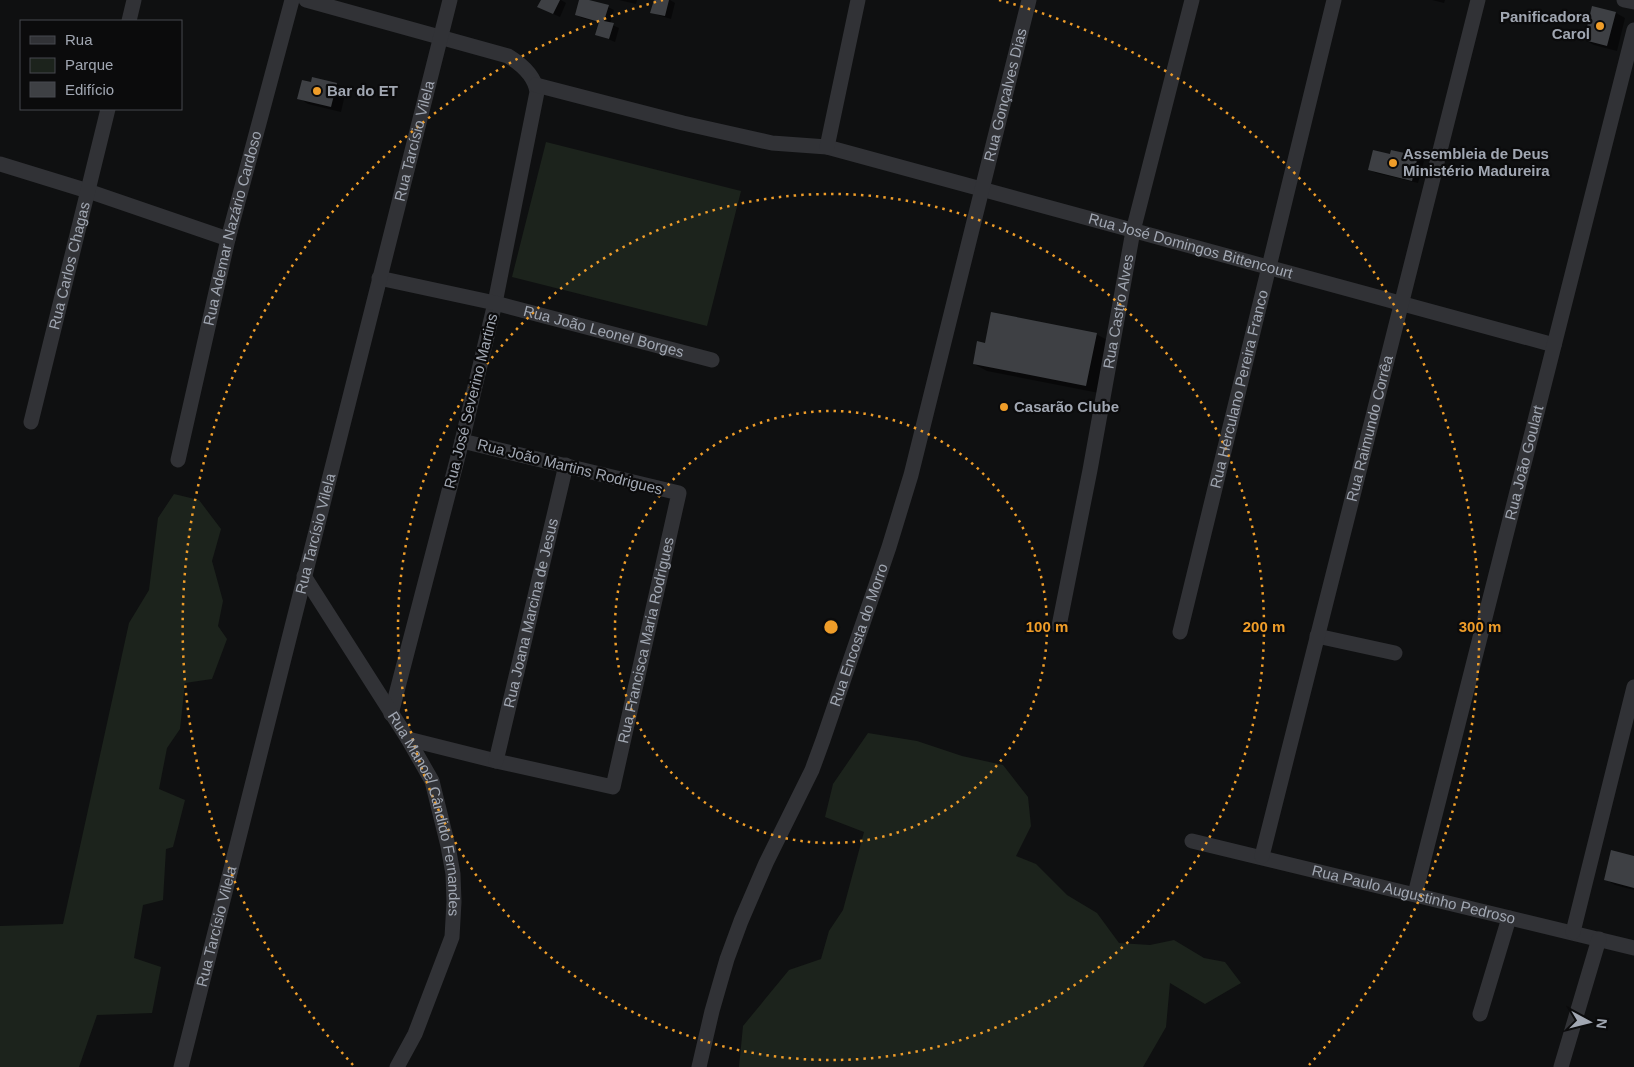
<svg xmlns="http://www.w3.org/2000/svg" width="1634" height="1067" font-family="Helvetica,sans-serif">
<style>
.green{fill:#1c231c}
.shadow{fill:#0007}
.building{fill:#3e4044}
.lines{fill:none;stroke-linecap:round;stroke-linejoin:round}
.street{stroke:#313236;stroke-width:15}
.ring{fill:none;stroke:#ef9d29;stroke-width:2.5;stroke-dasharray:2.5 5}
.poi-dot{fill:#ef9d29;stroke:#0b0b0c;stroke-width:2}
.labels{text-anchor:middle;stroke-width:4.5;stroke-linejoin:round;paint-order:stroke}
.poi-label{font-size:15px;font-weight:bold;fill:#a1a7b2;stroke:#0b0b0c;text-anchor:start}
.street-label{font-size:15px;fill:#a1a7b2;stroke:#0b0b0c}
.centre{fill:#ef9d29;stroke:#0b0b0c;stroke-width:2.5}
.ring-label{font-size:15px;text-anchor:middle;font-weight:bold;fill:#ef9d29;stroke:#0b0b0c;stroke-width:4.5;stroke-linejoin:round;paint-order:stroke}
</style>
<rect width="100%" height="100%" fill="#0f1011"/>
<path class="green" d="M546,142L741,191L707,326L512,277Z
M174,494L199,500L221,529L212,561L223,601L218,626L227,639L212,679L185,683L180,729L167,748L159,789L185,800L173,847L166,849L163,900L143,905L134,958L161,967L152,1013L97,1015L79,1067H0V926L63,924L129,623L149,590L158,518Z
M868,733L917,741L962,756L1003,765L1028,797L1031,826L1016,856L1036,864L1067,895L1097,913L1119,943L1150,945L1174,940L1204,958L1225,962L1241,983L1205,1004L1170,983L1166,1027L1143,1067H739L743,1026L789,970L821,959L829,931L843,910L864,832L825,817L833,784Z"/>
<path class="shadow" d="M542,0H561L566,3L560,17L545,10Z
M580,0L608,7L614,10L610,24L619,28L615,42L597,34L600,23L582,18L576,15Z
M619,0H637L636,4Z
M655,0H670L675,3L671,19L658,15L652,12Z
M1432,0H1445L1444,3Z
M1616,13L1625,18L1617,51L1594,45L1585,40Z
M313,78L337,84L346,90L341,112L308,104L299,98L312,84Z
M1391,155L1417,157L1424,161L1418,183L1376,173L1370,170Z
M1096,334L1109,341L1099,393L987,371L974,364L986,344Z
M1634,857V890L1615,885L1605,879Z"/>
<path class="building" d="M541,0H560L553,14L537,7Z
M579,0H589L609,5L604,21L614,23L609,39L595,35L599,22L575,15Z
M654,0H669L665,16L650,13Z
M1592,6L1616,12L1607,46L1584,40Z
M312,77L337,83L331,107L297,99L302,80L311,82Z
M1373,150L1390,154L1391,150L1418,156L1412,181L1368,170Z
M991,312L1097,333L1086,386L973,364L977,341L985,343Z
M1611,850L1634,856V888L1604,880Z"/>
<g class="lines">
<g class="street">
<path d="M306,0L508,56C521,64 535,76 537,92L495,303L462,441L391,714"/>
<path d="M1624,0L1634,2"/>
<path d="M129,21L134,0"/>
<path id="s1" d="M536,85L683,123L772,143L827,147L1554,345"/>
<path d="M827,147L858,0"/>
<path d="M0,164L88,191L228,239"/>
<path id="s2" d="M379,278L495,303L712,360"/>
<path id="s3" d="M31,422L108,109"/>
<path id="s4" d="M178,460L228,239L292,0"/>
<path id="s5" d="M304,576L408,739L432,781L448,846L453,874L454,902L452,937L415,1034L397,1067"/>
<path id="s6" d="M1059,626L1090,470L1133,231L1192,0"/>
<path id="s7" d="M1180,632L1334,0"/>
<path d="M1317,636L1395,653"/>
<path id="s8" d="M408,739L496,761L613,787L679,493L462,441"/>
<path id="s9" d="M496,761L566,465"/>
<path id="s10" d="M1192,841L1634,948"/>
<path id="s11" d="M1262,856L1478,0"/>
<path id="s12" d="M1415,894L1634,30"/>
<path d="M1573,932L1634,687"/>
<path d="M1480,1014L1509,918"/>
<path id="s13" d="M181,1067L450,0"/>
<path id="s14" d="M699,1067L712,1011L727,959L741,921L766,863L812,770L823,740L889,547L911,475L1029,0"/>
<path d="M1561,1067L1599,939"/>
</g>
</g>
<g class="ring">
<circle cx="831" cy="627" r="216"/>
<circle cx="831" cy="627" r="433"/>
<path d="M353 1065A649 649 0 0 1 663 0M999 0A649 649 0 0 1 1309 1065"/>
</g>
<g class="poi-dot">
<circle cx="1600" cy="26" r="5"/>
<circle cx="317" cy="91" r="5"/>
<circle cx="1393" cy="163" r="5"/>
<circle cx="1004" cy="407" r="5"/>
</g>
<g class="labels">
<g class="poi-label">
<text x="1590" y="22" text-anchor="end">Panificadora<tspan x="1590" dy="17">Carol</tspan></text>
<text x="327" y="96">Bar do ET</text>
<text x="1403" y="159">Assembleia de Deus<tspan x="1403" dy="17">Ministério Madureira</tspan></text>
<text x="1014" y="412">Casarão Clube</text>
</g>
<g class="street-label">
<text dy="5" stroke="none"><textPath href="#s14" startOffset="1022">Rua Gonçalves Dias</textPath></text>
<text dy="5" stroke="none"><textPath href="#s13" startOffset="955">Rua Tarcísio Vilela</textPath></text>
<text dy="5" stroke="none"><textPath href="#s4" startOffset="238">Rua Ademar Nazário Cardoso</textPath></text>
<text dy="5" stroke="none"><textPath href="#s1" startOffset="675">Rua José Domingos Bittencourt</textPath></text>
<text dy="5" stroke="none"><textPath href="#s3" startOffset="161">Rua Carlos Chagas</textPath></text>
<text dy="5" stroke="none"><textPath href="#s6" startOffset="320">Rua Castro Alves</textPath></text>
<text dy="5" stroke="none"><textPath href="#s2" startOffset="231">Rua João Leonel Borges</textPath></text>
<text dy="5" stroke="none"><textPath href="#s7" startOffset="250">Rua Herculano Pereira Franco</textPath></text>
<text transform="translate(471 401) rotate(-76)" y="5">Rua José Severino Martins</text>
<text dy="5" stroke="none"><textPath href="#s11" startOffset="441">Rua Raimundo Corrêa</textPath></text>
<text dy="5" stroke="none"><textPath href="#s12" startOffset="445">Rua João Goulart</textPath></text>
<text transform="translate(570 467) rotate(14)" y="5">Rua João Martins Rodrigues</text>
<text dy="5" stroke="none"><textPath href="#s13" startOffset="550">Rua Tarcísio Vilela</textPath></text>
<text dy="5" stroke="none"><textPath href="#s9" startOffset="152">Rua Joana Marcina de Jesus</textPath></text>
<text dy="5" stroke="none"><textPath href="#s14" startOffset="462">Rua Encosta do Morro</textPath></text>
<text dy="5" stroke="none"><textPath href="#s8" startOffset="361">Rua Francisca Maria Rodrigues</textPath></text>
<text dy="5" stroke="none"><textPath href="#s5" startOffset="271">Rua Manoel Cândido Fernandes</textPath></text>
<text dy="5" stroke="none"><textPath href="#s10" startOffset="228">Rua Paulo Augustinho Pedroso</textPath></text>
<text dy="5" stroke="none"><textPath href="#s13" startOffset="145">Rua Tarcísio Vilela</textPath></text>
</g>
</g>
<circle cx="831" cy="627" r="8" class="centre"/>
<g class="ring-label">
<text x="1047" y="632">100 m</text>
<text x="1264" y="632">200 m</text>
<text x="1480" y="632">300 m</text>
</g>
<rect x="20" y="20" width="162" height="90" fill="#0b0b0c" stroke="#47494e"/>
<rect x="30" y="36" width="25" height="8" fill="#313236" stroke="#47494e"/>
<text x="65" y="45" font-size="15" fill="#a1a7b2">Rua</text>
<rect x="30" y="58" width="25" height="15" fill="#1c231c" stroke="#47494e"/>
<text x="65" y="70" font-size="15" fill="#a1a7b2">Parque</text>
<rect x="30" y="82" width="25" height="15" fill="#3e4044" stroke="#47494e"/>
<text x="65" y="95" font-size="15" fill="#a1a7b2">Edifício</text>
<g transform="translate(1589 1022) rotate(97)" stroke="#0b0b0c" stroke-width="4" paint-order="stroke">
<path d="M0-4L9 19L0 12L-9 19Z" fill="#a1a7b2"/>
<text y="-8" font-size="14" font-weight="bold" text-anchor="middle" fill="#a1a7b2">N</text>
</g>
</svg>
